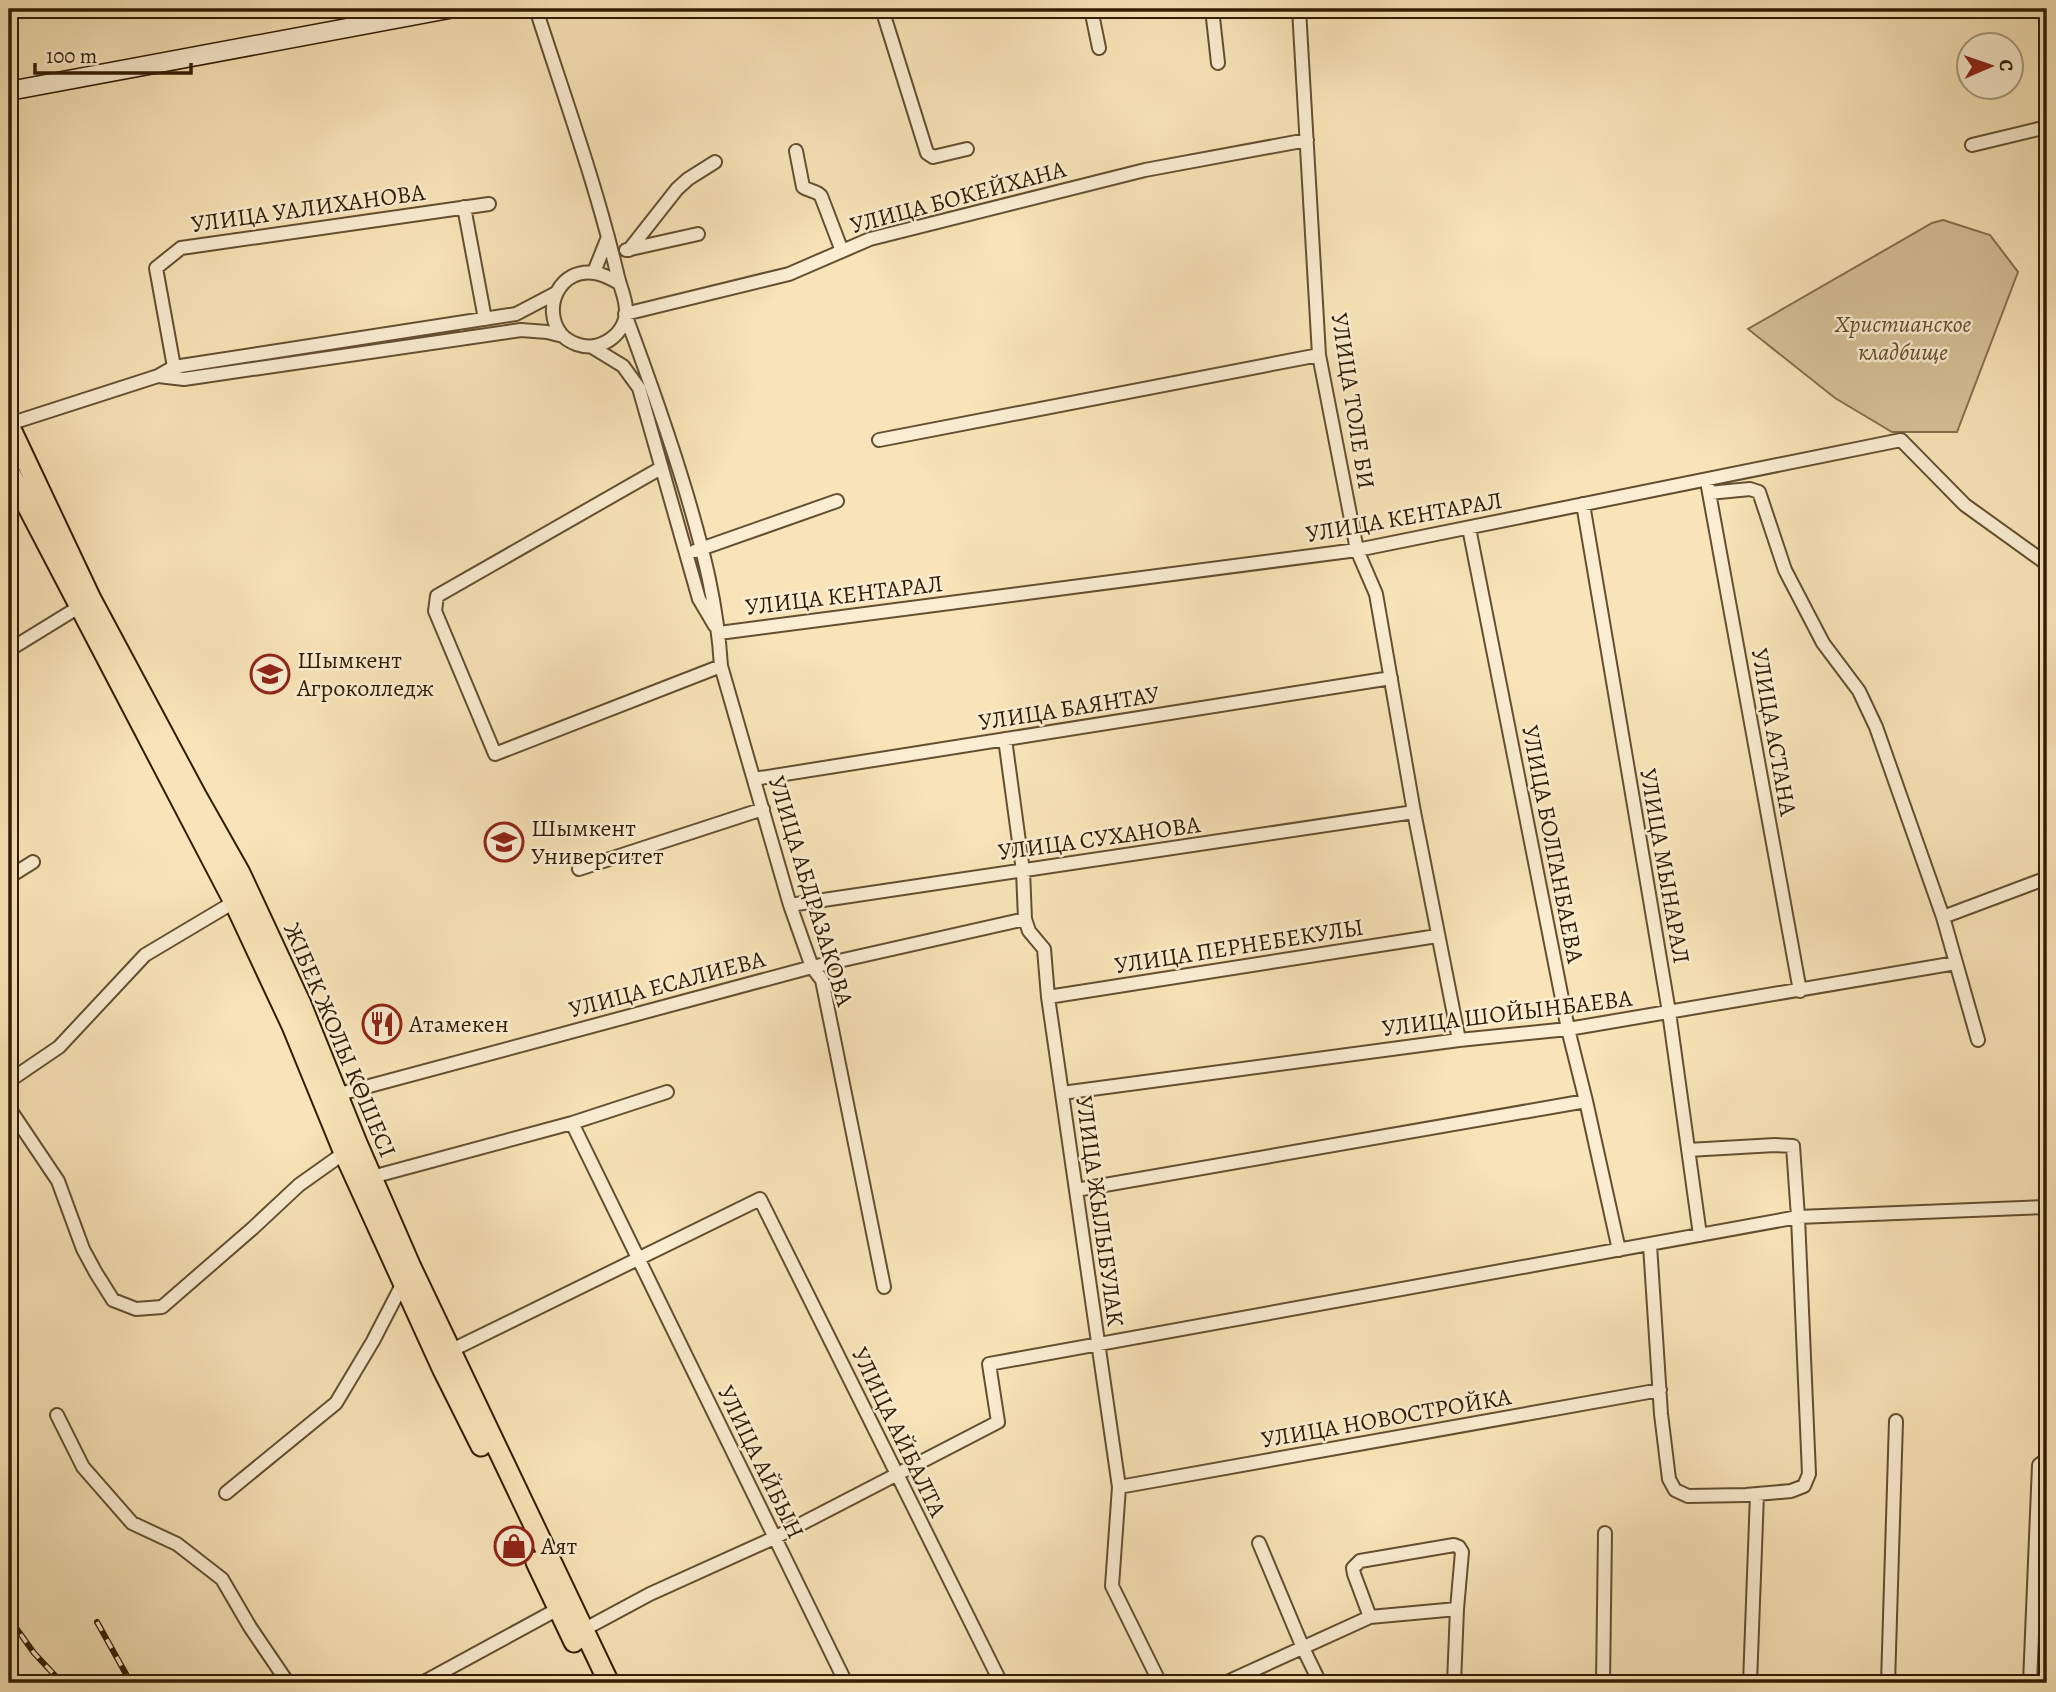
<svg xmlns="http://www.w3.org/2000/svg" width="2056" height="1692" font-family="Alegreya,serif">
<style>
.green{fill:#d6c299;stroke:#84704e;stroke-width:2}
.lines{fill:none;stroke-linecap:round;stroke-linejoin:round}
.street-casing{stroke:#634f30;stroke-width:16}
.secondary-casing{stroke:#311d02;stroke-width:21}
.primary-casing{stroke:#311d02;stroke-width:23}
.street{stroke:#faedd1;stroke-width:12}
.secondary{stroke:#faedd1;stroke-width:18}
.primary{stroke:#f8e4b8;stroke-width:19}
.rail-casing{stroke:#311d02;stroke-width:6}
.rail{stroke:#faedd1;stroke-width:3.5;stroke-dasharray:10;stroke-linecap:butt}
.labels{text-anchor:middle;stroke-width:5;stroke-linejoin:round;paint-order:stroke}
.street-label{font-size:24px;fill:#311d02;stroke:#faedd1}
.park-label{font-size:24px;font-style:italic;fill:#634f2f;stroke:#faedd1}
.poi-label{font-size:24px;fill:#311d02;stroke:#faedd1;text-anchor:start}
</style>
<rect width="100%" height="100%" fill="#f8e4b8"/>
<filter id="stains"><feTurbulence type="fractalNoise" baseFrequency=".00286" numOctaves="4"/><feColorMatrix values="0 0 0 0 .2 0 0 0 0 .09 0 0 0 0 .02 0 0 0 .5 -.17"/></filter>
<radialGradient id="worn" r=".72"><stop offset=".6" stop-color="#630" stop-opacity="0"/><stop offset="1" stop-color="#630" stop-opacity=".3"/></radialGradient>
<path class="green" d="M1943,220L1990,235L2018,272L1957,432H1892L1835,398L1748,329L1932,223Z"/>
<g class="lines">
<defs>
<path id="street" d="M536,9C564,96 596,184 617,273C620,288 629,304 625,319C621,333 609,343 595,346C583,348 569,343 561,334C541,308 560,267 595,273C603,274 612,279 619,283
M882,9L927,153L933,157L967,149
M1091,9L1099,48
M1212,9L1218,63
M1299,9L1319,355L1357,550L1376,594L1414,812L1459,1040
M1972,145L2047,127
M796,151L803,187C809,191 817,191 821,196L842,251
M464,207L485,319
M626,250L698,234
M629,250L677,189L688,179L715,162
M594,272L608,237
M592,347L623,366L639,388L699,599L715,626
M174,367L156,268L181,248L489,204
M158,376L184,379L521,330L547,332L563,336
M9,424L158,376L174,367L516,314L556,293
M879,440L1319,355
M661,468L437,596L435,611L495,754L721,666
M1708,487L1800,991
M1709,493L1750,489L1759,492L1785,570L1823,643L1859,691L1876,727L1943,917L1978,1040
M1583,504L1669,1012L1700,1235
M1469,528L1568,1029L1586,1101L1619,1250
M695,551L837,501
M719,633L1357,550L1901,440L1965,505L2047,564
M9,650L79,607
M1005,739L1023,871L1025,919L1029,931L1044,949L1048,997L1119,1487L1112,1586L1160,1683
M754,779L1391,678
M579,869L763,809
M9,877L33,862
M790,905L1414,812
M1943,917L2047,878
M1048,997L1437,936
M9,1081L59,1047L145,955L234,902
M1062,1093L1459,1040L1568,1029L1956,963
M332,1096L812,967L1025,919
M9,1108L58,1181L83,1249L96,1273L113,1300L136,1309L162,1307L253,1228L299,1185L344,1153
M572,1123L846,1683
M372,1177L572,1123L667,1092
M1076,1190L1586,1101
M1650,1245L1661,1414L1669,1479L1675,1490L1688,1496L1746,1495L1791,1491L1804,1486L1809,1474L1798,1217L1793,1146L1775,1145L1688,1150
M884,1287L822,980L812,967L790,905L721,666C717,603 704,553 686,492C668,432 647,373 625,314L789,274L870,239L1145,170L1307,140
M450,1351L760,1199L1001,1683
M57,1415L83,1467L132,1523L177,1544L222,1579L250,1627L288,1683
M1119,1487L1660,1390
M226,1493L336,1403L373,1341L403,1283
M1259,1543L1303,1648L1320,1683
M1370,1617L1354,1574L1353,1568L1360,1561L1454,1545L1459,1547L1462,1552L1457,1609
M583,1630L650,1594L774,1538L998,1422L989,1364L1798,1217L2047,1207
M422,1683L558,1609
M1225,1683L1370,1617L1457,1609L1454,1683
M1603,1683L1605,1533
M1750,1683L1757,1494
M1888,1683L1896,1421
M2030,1683L2039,1465L2047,1459"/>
<path id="secondary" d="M9,91L449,9"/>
<path id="primary" d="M9,425L91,599L197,797L240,873L301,1004L357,1143L411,1267L609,1683
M9,471L234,902L292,1026L344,1153L442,1368L481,1446
M536,1562L574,1642"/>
</defs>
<use href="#street" class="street-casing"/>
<use href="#secondary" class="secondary-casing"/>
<use href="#primary" class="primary-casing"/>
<use href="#street" class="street"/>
<use href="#secondary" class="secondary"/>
<use href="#primary" class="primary"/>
<defs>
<path id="rail" d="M9,1618L34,1653L62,1683
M97,1622L131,1683
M9,1682L10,1683"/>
</defs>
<use href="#rail" class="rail-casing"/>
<use href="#rail" class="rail"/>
</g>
<defs>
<symbol id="university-ring" viewBox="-11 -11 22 22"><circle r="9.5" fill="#faedd1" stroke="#8f2418" stroke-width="1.5"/><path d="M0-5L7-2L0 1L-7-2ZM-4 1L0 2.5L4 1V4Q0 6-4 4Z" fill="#8f2418"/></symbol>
<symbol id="restaurant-ring" viewBox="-11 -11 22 22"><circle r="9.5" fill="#faedd1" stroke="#8f2418" stroke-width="1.5"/><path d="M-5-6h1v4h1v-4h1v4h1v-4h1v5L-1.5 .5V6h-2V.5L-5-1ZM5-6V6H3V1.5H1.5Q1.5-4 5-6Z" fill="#8f2418"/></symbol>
<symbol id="shop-ring" viewBox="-11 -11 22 22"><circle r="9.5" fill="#faedd1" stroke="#8f2418" stroke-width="1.5"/><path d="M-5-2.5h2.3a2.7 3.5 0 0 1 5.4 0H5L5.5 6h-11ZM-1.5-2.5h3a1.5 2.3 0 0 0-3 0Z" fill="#8f2418"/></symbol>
</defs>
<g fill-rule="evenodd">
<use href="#university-ring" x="248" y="652" width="44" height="44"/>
<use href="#university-ring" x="482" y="820" width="44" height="44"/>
<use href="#restaurant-ring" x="360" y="1002" width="44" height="44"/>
<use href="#shop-ring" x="492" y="1524" width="44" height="44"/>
</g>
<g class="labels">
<g class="street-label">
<text transform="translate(958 197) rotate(-15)" y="8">УЛИЦА БОКЕЙХАНА</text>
<text transform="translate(308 208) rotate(-8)" y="8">УЛИЦА УАЛИХАНОВА</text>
<text transform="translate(1353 401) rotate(81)" y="8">УЛИЦА ТОЛЕ БИ</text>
<text transform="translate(1404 517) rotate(-10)" y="8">УЛИЦА КЕНТАРАЛ</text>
<text transform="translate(844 595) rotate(-7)" y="8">УЛИЦА КЕНТАРАЛ</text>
<text transform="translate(1069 708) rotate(-9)" y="8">УЛИЦА БАЯНТАУ</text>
<text transform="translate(1774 732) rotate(80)" y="8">УЛИЦА АСТАНА</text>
<text transform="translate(1099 838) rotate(-8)" y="8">УЛИЦА СУХАНОВА</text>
<text transform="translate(1553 844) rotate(79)" y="8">УЛИЦА БОЛГАНБАЕВА</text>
<text transform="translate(1665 866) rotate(80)" y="8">УЛИЦА МЫНАРАЛ</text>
<text transform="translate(811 891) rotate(73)" y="8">УЛИЦА АБДРАЗАКОВА</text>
<text transform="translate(1239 946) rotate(-9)" y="8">УЛИЦА ПЕРНЕБЕКУЛЫ</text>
<text transform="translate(667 984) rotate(-15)" y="8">УЛИЦА ЕСАЛИЕВА</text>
<text transform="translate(1507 1013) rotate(-7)" y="8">УЛИЦА ШОЙЫНБАЕВА</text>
<text transform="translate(340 1040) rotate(67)" y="8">ЖІБЕК ЖОЛЫ КӨШЕСІ</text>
<text transform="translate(1100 1211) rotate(82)" y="8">УЛИЦА ЖЫЛЫБУЛАК</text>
<text transform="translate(1386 1418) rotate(-10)" y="8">УЛИЦА НОВОСТРОЙКА</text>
<text transform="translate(899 1432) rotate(64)" y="8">УЛИЦА АЙБАЛТА</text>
<text transform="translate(761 1462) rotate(64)" y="8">УЛИЦА АЙБЫН</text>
</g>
<g class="park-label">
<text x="1903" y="332">Христианское<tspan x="1903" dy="28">кладбище</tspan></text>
</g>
<g class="poi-label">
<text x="297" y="668">Шымкент<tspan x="297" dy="28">Агроколледж</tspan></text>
<text x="531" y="836">Шымкент<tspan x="531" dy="28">Университет</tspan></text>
<text x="409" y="1032">Атамекен</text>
<text x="541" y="1554">Аят</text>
</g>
</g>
<rect width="2056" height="1692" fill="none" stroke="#f8e4b8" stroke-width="35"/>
<rect x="10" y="10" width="2035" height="1671" fill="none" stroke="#311d02" stroke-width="3.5"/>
<rect x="18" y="18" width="2021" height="1657" fill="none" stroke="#311d02" stroke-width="2"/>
<g transform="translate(1990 66) rotate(88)"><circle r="33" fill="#faedd1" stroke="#aa9a7e" stroke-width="2"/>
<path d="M0-5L12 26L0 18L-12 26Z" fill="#8f2418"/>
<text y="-10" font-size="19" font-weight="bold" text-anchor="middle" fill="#311d02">С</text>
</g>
<path d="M35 63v10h156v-10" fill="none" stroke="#311d02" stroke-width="3.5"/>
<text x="46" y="63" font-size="21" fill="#311d02" stroke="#faedd1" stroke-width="5" paint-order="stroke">100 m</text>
<rect width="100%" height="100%" filter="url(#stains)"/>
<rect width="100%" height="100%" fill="url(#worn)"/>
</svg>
